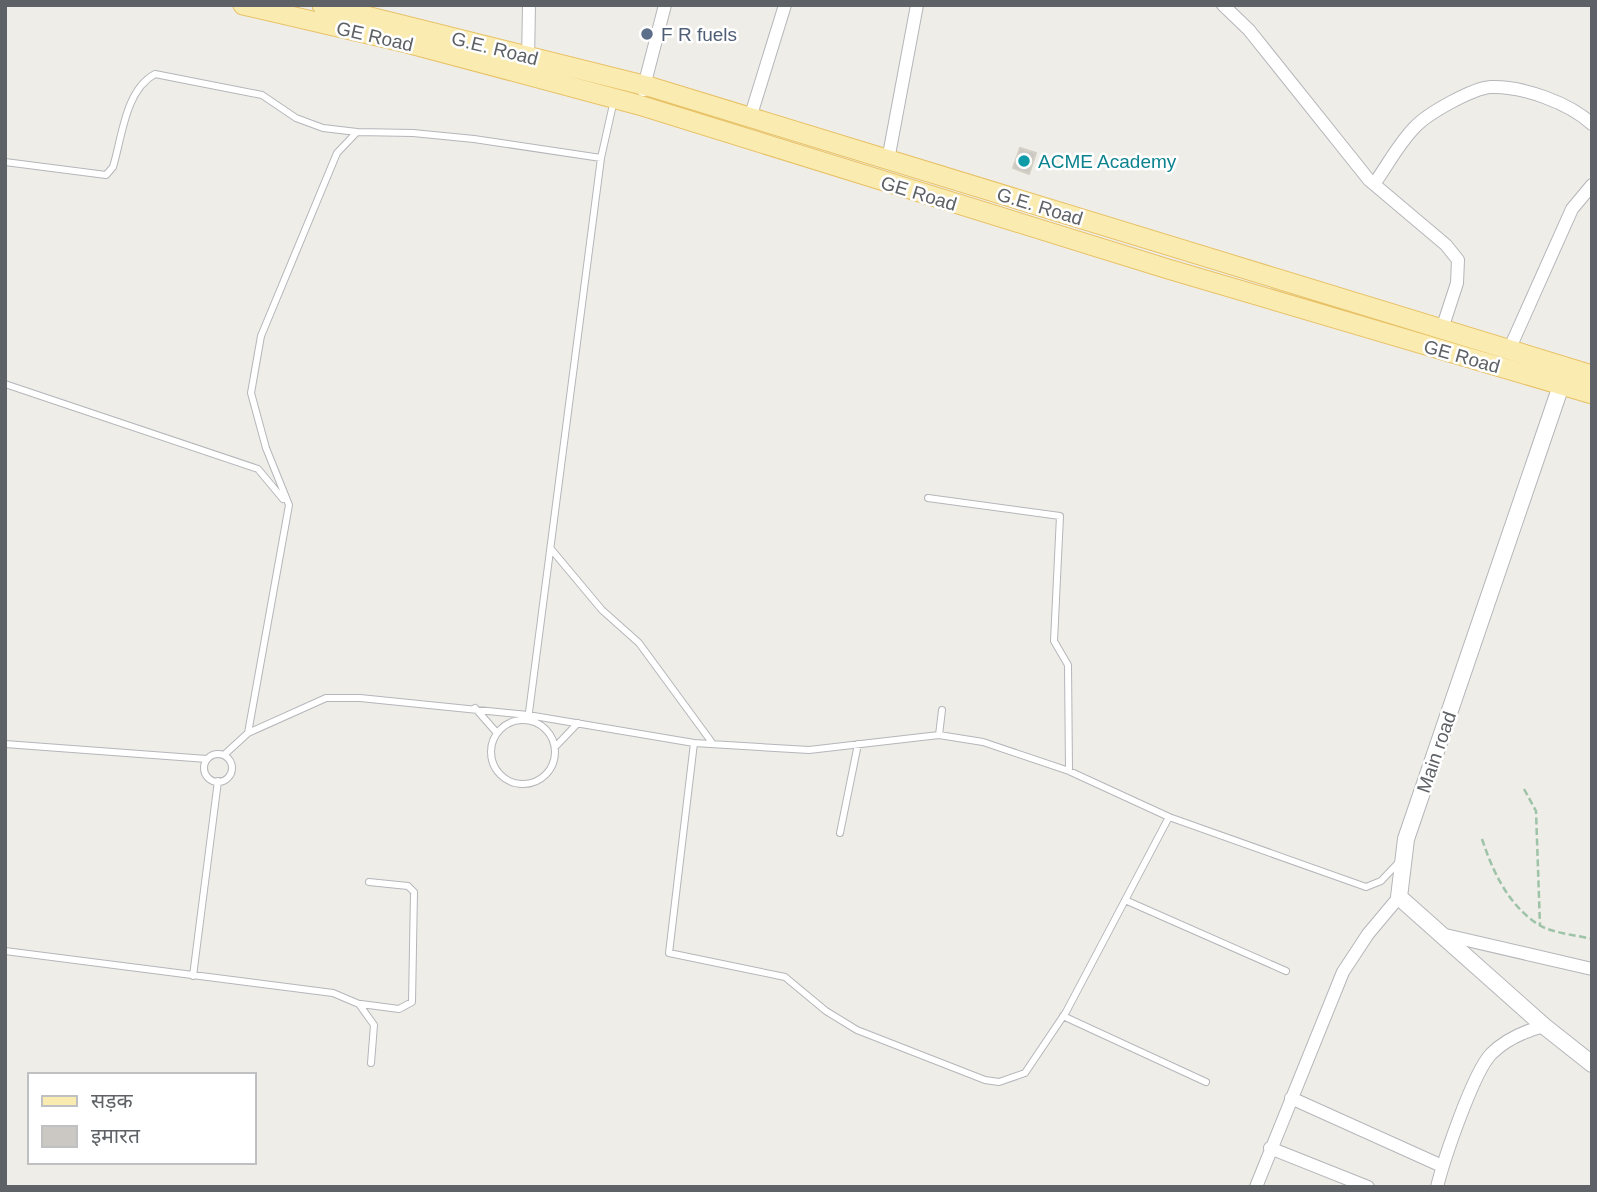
<svg xmlns="http://www.w3.org/2000/svg" width="1597" height="1192" font-family="Arial,'Noto Sans Devanagari',sans-serif">
<style>
.building{fill:#cbc8c4;stroke:#d4cfc5;stroke-width:2}
.lines{fill:none;stroke-linecap:round;stroke-linejoin:round}
.service-casing{stroke:#b4b6ba;stroke-width:8}
.minor-casing{stroke:#b4b6ba;stroke-width:14}
.tertiary-casing{stroke:#b4b6ba;stroke-width:18}
.primary-casing{stroke:#e8c166;stroke-width:21}
.path{stroke:#9dc3a8;stroke-width:2.5;stroke-dasharray:7 3.5;stroke-linecap:butt}
.service{stroke:#fff;stroke-width:6}
.minor{stroke:#fff;stroke-width:12}
.tertiary{stroke:#fff;stroke-width:16}
.primary{stroke:#faecb1;stroke-width:19}
.service-dot{fill:#5c6f8a;stroke:#fff;stroke-width:2.5}
.culture-dot{fill:#0f9aa8;stroke:#fff;stroke-width:2.5}
.labels{text-anchor:middle;stroke-width:5;stroke-linejoin:round;paint-order:stroke}
.service-label{font-size:19px;fill:#4e5e75;stroke:#fff;text-anchor:start}
.street-label{font-size:19px;fill:#5e6266;stroke:#fff}
.culture-label{font-size:19px;fill:#0d838f;stroke:#fff;text-anchor:start}
</style>
<rect width="100%" height="100%" fill="#efede7"/>
<path class="building" d="M1020,148L1036,153L1029,174L1013,168Z"/>
<g class="lines">
<defs>
<path id="service" d="M5,162L106,175L113,167C122,138 125,90 155,74L262,95L296,118L323,128L357,132
M5,384L258,469L283,499
M928,498L1060,516L1054,641L1068,665L1069,771
M551,549L602,610L639,643L713,744
M475,708L497,733
M491 752a32 32 0 1 1 64 0a32 32 0 1 1-64 0Z
M528,720L601,158L614,100
M248,733L326,698H360L528,715L694,743L669,953L785,977L826,1011L857,1030L985,1080L999,1082L1025,1073L1066,1012L1169,817
M939,735L942,710
M694,743L809,750L939,735L983,742L1069,771L1169,817L1366,887L1381,881L1399,862
M5,744L207,759
M556,746L578,723
M204 768a14 14 0 1 1 28 0a14 14 0 1 1-28 0Z
M224,755L248,733L289,505L266,448L251,393L261,336L337,153L357,132L413,133L474,139L601,158
M840,833L858,744
M1125,900L1286,971
M5,951L333,993L359,1004L374,1025L371,1063
M193,976L218,781
M361,1004L399,1009L412,1002L414,892L408,886L369,882
M1063,1016L1206,1082"/>
<path id="minor" d="M1223,5L1249,30L1369,180L1446,245L1458,260L1457,283L1442,329
M528,61L529,5
M643,90L665,5
M750,118L785,5
M888,160L917,5
M1374,184C1387,166 1399,143 1415,127C1428,113 1473,88 1491,87C1523,86 1569,103 1592,124
M1509,350L1572,209L1592,185
M1441,934L1592,969
M1291,1098L1442,1166
M1270,1148L1368,1187
M1256,1187L1343,972L1368,934L1399,897
M1437,1187C1444,1159 1473,1073 1491,1054C1505,1040 1525,1031 1544,1026"/>
<path id="tertiary" d="M1565,374L1406,839L1399,897L1544,1026L1592,1064"/>
<path id="primary" d="M243,5L407,43L639,105L1168,269L1592,394
M322,5L651,87L1592,375"/>
</defs>
<use href="#service" class="service-casing"/>
<use href="#minor" class="minor-casing"/>
<use href="#tertiary" class="tertiary-casing"/>
<use href="#primary" class="primary-casing"/>
<path class="path" d="M1524,789L1536,811L1540,926
M1482,839C1493,872 1508,905 1539,925C1552,933 1576,935 1592,939"/>
<use href="#service" class="service"/>
<use href="#minor" class="minor"/>
<use href="#tertiary" class="tertiary"/>
<use href="#primary" class="primary"/>
</g>
<circle class="service-dot" cx="647" cy="34" r="7"/>
<circle class="culture-dot" cx="1024" cy="161" r="7"/>
<g class="labels">
<g class="service-label">
<text x="661" y="41">F R fuels</text>
</g>
<g class="street-label">
<text transform="translate(375 36) rotate(13)" y="7">GE Road</text>
<text transform="translate(495 48) rotate(14)" y="7">G.E. Road</text>
<text transform="translate(919 193) rotate(17)" y="7">GE Road</text>
<text transform="translate(1040 206) rotate(17)" y="7">G.E. Road</text>
<text transform="translate(1462 356) rotate(16)" y="7">GE Road</text>
<text transform="translate(1436 752) rotate(-71)" y="7">Main road</text>
</g>
<g class="culture-label">
<text x="1038" y="168">ACME Academy</text>
</g>
</g>
<rect width="1597" height="1192" fill="none" stroke="#5e6266" stroke-width="14"/>
<rect x="28" y="1073" width="228" height="91" fill="#ffffff" stroke="#bfc0c2" stroke-width="2"/>
<rect x="42" y="1096" width="35" height="10" fill="#faecb1" stroke="#bfc0c2" stroke-width="2"/>
<text x="91" y="1108" font-size="21" fill="#5e6266">सड़क</text>
<rect x="42" y="1126" width="35" height="21" fill="#cbc8c4" stroke="#bfc0c2" stroke-width="2"/>
<text x="91" y="1143" font-size="21" fill="#5e6266">इमारत</text>
</svg>
